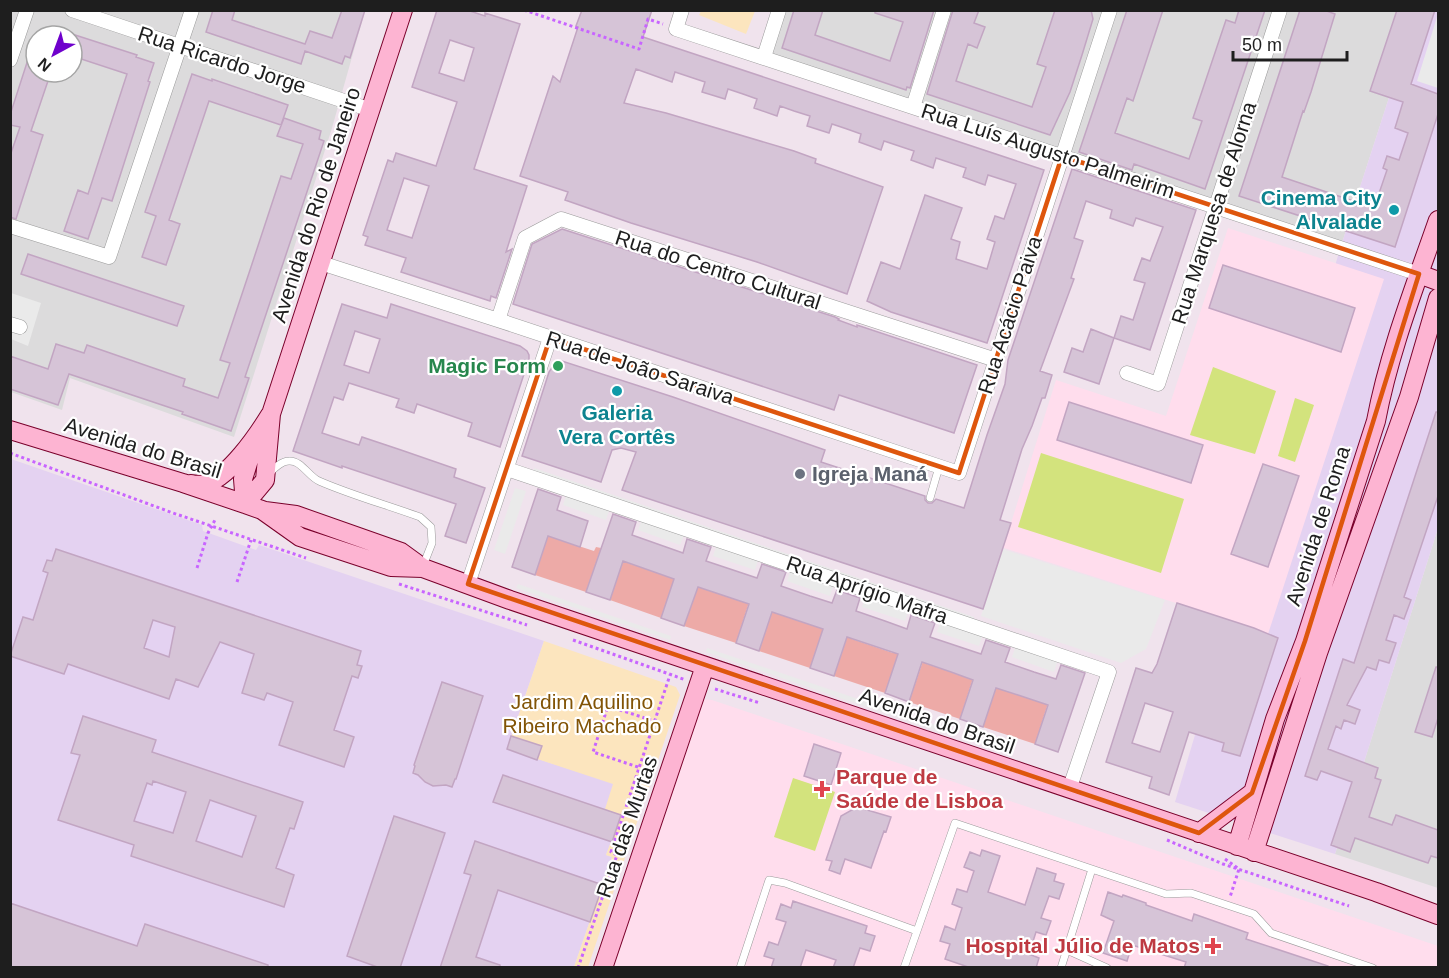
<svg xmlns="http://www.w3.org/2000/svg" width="1449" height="978" font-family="Arial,sans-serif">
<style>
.residential{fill:#dcdbdc;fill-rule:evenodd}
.commercial{fill:#e4d2f1}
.education{fill:#ffdded}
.grass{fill:#edaaa7}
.park{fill:#fce5be}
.pitch{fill:#d3e37d}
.parking{fill:#eaeaea}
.building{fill:#d6c4d7;stroke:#c2a5c2;stroke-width:1.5;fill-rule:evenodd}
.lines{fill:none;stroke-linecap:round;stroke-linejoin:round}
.lane-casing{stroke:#9b9b9b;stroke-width:8}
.street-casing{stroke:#9b9b9b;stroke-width:15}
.secondary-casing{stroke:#7a002b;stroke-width:20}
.path{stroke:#c865ff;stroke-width:3;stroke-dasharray:3 3;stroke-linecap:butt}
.lane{stroke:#fff;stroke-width:7}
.street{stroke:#fff;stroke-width:14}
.secondary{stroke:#fdb4d2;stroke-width:18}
.marked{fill:none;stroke:#de560d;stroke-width:4.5;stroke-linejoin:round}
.culture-dot{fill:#0f9aa8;stroke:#fff;stroke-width:2}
.leisure-dot{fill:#2e9e5b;stroke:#fff;stroke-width:2}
.worship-dot{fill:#6b7280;stroke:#fff;stroke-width:2}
.health-dot{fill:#e0444e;stroke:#fff;stroke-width:2}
.labels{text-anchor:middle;stroke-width:4.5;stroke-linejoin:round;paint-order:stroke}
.street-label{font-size:21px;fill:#1e1e1e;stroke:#fff}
.culture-label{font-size:21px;font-weight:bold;fill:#0d838f;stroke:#fff;text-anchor:end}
.leisure-label{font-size:21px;font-weight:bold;fill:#27864d;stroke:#fff;text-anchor:end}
.worship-label{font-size:21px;font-weight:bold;fill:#5b616d;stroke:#fff;text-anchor:start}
.park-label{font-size:21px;fill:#825406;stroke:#fff}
.health-label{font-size:21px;font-weight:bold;fill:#be3a42;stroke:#fff;text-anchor:start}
</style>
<rect width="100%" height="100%" fill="#f0e3ed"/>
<path class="residential" d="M11,11H365L332,128L234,437L70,378L62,410L11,392ZM36,36H72V72H36Z
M775,11H1417L1340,249L759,59Z
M1438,528V888L1335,854Z"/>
<path class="commercial" d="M1417,11H1438V528L1335,854L1175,802L1340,249Z
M11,459L202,525L203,531L256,550L259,545L544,641L507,749L613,783L621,815L606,855L612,857L574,967L11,968Z"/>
<path class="education" d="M1228,228L1384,279L1268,634L1254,628L1001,547L1011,523L1056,380L1166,416Z
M700,699L712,700L1438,946V968H610Z"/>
<path class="grass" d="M550,531L554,538L594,551L596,547L601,548L586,592L535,575Z
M625,556L628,563L669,577L676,574L661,618L610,600Z
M699,582L750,599L736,643L684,626Z
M774,607L825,624L810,668L759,651Z
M849,632L852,639L893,653L900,650L885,693L834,676Z
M924,658L927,664L968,678L974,675L960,719L909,702Z
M998,683L1002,689L1043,703L1049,700L1035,744L983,727Z"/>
<path class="park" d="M701,11V10L755,11L746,34L699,15Z
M544,641L676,687L680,695L588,967H574L612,857L606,855L621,815L605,809L613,784L507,749Z"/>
<path class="pitch" d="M1213,367L1276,391L1255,454L1190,435Z
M1295,398L1314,405L1295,462L1278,456Z
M1041,453L1184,499L1161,573L1018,527Z
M793,778L835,792L815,851L774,837Z"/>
<path class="parking" d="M1438,14V88L1417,81Z
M11,293L41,303L28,346L11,339Z
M534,468L974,617L973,621L533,472Z
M515,488L526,491L505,554L494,550Z
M567,493L610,508L606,520L563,505Z
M642,519L685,533L680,545L638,530Z
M717,544L759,558L755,570L713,556Z
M1002,549L1165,600L1146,649L1121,663L981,616Z
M791,569L834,584L830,596L787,581Z
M518,584L671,636L670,640L516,588Z
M866,595L909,609L905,621L862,607Z
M941,620L983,634L979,646L937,632Z
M1016,645L1058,660L1054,672L1012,657Z
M707,648L944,728L942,733L706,652Z"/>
<path class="building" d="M213,10H235L232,20L305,44L310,31L332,38L342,10H365L350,58L345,56L342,64L305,51L301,64L206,32Z
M437,10H467L485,16V13L520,24L474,169L527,186L506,252L512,249L496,298L491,296L490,301L401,272L406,258L365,245L368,237L363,235L388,160L393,162L396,153L436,166L457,102L412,87ZM450,40L474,48L464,81L439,73ZM404,178L429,186L412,238L387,230Z
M582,10H652L643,37L1044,170L987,343L891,312L867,301L881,262L900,269L925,195L962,208L951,239L960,242L956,259L987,269L995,242L987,239L995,216L1004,219L1016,184L988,175L985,185L963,177L966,168L936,158L933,168L911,160L914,151L884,141L881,150L859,142L861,134L847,129L832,124L829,133L807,126L810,116L794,111L780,106L777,116L754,108L757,99L743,94L728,89L725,99L702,92L705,82L675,72L672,82L636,69L624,103L666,113L794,151L816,159L815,163L883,187L847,294L757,262L631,223L565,200L568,192L520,176L553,76L560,82L578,27L576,26Z
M794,10H823L815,35L890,61L903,22L875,13V10H934L910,88L907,87L906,90L782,48Z
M953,10H979L974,23L985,27L977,48L968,44L956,81L1032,107L1046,67L1037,64L1055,10H1091L1093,19L1082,55L1070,92L1050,135L927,94Z
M1127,10H1163L1133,101L1127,98L1115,133L1189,159L1202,121L1193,118L1226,20L1235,23L1239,10H1265L1205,189L1134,164L1132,170L1079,152Z
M1300,10H1324L1335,14L1311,92L1304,112L1303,111L1282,177L1374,208L1387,170L1383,168L1387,156L1399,160L1408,133L1395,128L1403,102L1370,91L1397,10H1435L1411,84L1438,94V114L1395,247L1239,196Z
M72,34L137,55L136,57L154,63L148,81L150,82L112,201L102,198L88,239L64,231L78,190L88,194L127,74L72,56Z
M33,44H36V72H51L31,131L43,135L16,219L10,217V156L20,127L10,125V115Z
M192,74L212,81V79L288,105L281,125L209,101L169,220L180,224L166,265L142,257L156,216L145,212Z
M284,118L321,131L319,139L324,141L245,377L249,378L231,431L182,414L183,412L69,374L58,405L10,389V356L48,369L56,344L84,353L87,345L185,379L183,386L218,398L230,363L220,360L251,267L281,176L291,179L303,144L277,136Z
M1072,169L1196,210L1150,350L1114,338L1121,316L1133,320L1145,283L1134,280L1142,258L1150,261L1163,227L1136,218L1133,226L1110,218L1112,210L1086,201L1074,238L1083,241L1071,278L1074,279L1040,371L1052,375L1045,398H1042L1032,426L1022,449L1000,520L1011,523L983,609L622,490L636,452L621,448L612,450L601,482L522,456L549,372L553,366L562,361L673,397L825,450L821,462L925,496V500L928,503H932L936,499L964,508L987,435L1005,384L1008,360Z
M562,229L835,317L839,319L838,320L857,327V325L977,365L954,433L839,395L834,410L513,304L532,244Z
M28,254L184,306L177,326L21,274Z
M1223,265L1355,308L1341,352L1209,308Z
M342,304L387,318L391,304L520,346L527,351L529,355V359L500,447L468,436L472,423L417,404L414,413L396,407L399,399L349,383L343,400L334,397L322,433L359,445L362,437L401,450L456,469L454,477L485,488L466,543L445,536L456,504L342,466V468L293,451ZM355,331L380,339L369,373L344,365Z
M1091,329L1114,338L1099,384L1064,372L1072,348L1083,352Z
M1069,402L1203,445L1191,483L1057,440Z
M1436,412H1438V496L1404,597L1411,600L1404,619L1394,615L1386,640L1396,643L1389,663L1379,660L1376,670L1367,667L1347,705L1360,710L1355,724L1344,720L1341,729L1336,726L1328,749L1378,768L1375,778L1381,780L1369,817L1392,825L1396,815L1438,830V858L1431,856L1428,863L1355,838L1350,852L1331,845L1352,782L1321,771L1317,780L1305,776L1343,659L1354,663Z
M1263,464L1299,476L1268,567L1231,554Z
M538,489L561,497L557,510L588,521L580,547L548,536L535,575L512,567Z
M613,514L636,522L632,535L683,553L687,539L711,547L706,561L757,578L762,564L786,572L781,586L810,596L832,603L837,590L860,598L856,611L885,621L907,629L911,615L935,623L930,637L981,654L986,640L1010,648L1005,662L1034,672L1056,679L1061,665L1085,673L1058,752L1035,744L1048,705L1018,695L996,688L983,727L960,719L973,680L951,672L922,662L909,702L885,693L898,654L847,637L834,676L810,668L823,629L772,612L759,651L736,643L749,604L698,587L684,626L661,618L674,579L623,561L610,600L586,592Z
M56,549L361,651L357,665L362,666L358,678L352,676L334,730L354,737L344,767L279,745L293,702L267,693L264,700L242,693L254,654L220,642L198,687L176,679L169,699L68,664L64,674L10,656L23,617L33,620L48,573L43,571L47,560L52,561ZM153,620L175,627L169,657L144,648Z
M1177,603L1254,628L1278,638L1240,756L1222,751L1224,743L1189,732L1169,795L1149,788L1152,777L1106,762L1136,668L1152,673L1157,664ZM1145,703L1173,712L1160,752L1132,743Z
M1436,667H1438V718L1432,737L1415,732Z
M442,682L483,696L456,779H455L452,787L446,785L433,786L425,782L418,775L413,773L415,766L414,765Z
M83,716L156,740L152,752L303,802L294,829L290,828L276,868L294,875L284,907L131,856L134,845L58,820L80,755L71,753ZM153,781L186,792L173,833L134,821L147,783L152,785ZM210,800L256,816L242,857L196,841Z
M511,736L542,746L537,760L507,749Z
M814,744L841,753L831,785L804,776Z
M503,775L621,815L612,842L493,802Z
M857,807L891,817L886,832L884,831L871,868L845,859L840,874L829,870L832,861L826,860L841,816Z
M394,816L445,833L400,968H380L347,956Z
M475,841L603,885L590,922L498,890L476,957L500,965V968H440L471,875L464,873Z
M982,850L1000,856L988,892L1025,905L1037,868L1056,874L1054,881L1064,884L1059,899L1049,896L1041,918L1051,921L1046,935L1036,932L1029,954L1039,958L1036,968H971L945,959L950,944L940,941L945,926L955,930L962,908L952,904L957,889L967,892L974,871L964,867L970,852L980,856Z
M1108,892L1122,897L1123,895L1146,903V905L1192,921L1194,914L1248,933L1246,939L1328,966V968H1184L1186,962L1132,945L1127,961L1103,953L1114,921L1101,915Z
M793,901L867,926L865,933L875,936L870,951L860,948L853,968H833L836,960L806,950L800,968H771L774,959L764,956L769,942L778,945L786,922L776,919L781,904L791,908Z
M10,903L137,946L145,924L268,965V968H10Z"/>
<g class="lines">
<defs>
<path id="lane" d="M270,473C274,468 282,461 289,461C301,460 309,477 319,481C351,495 387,505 420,517L431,527L432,543L423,566
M930,498L939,467
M1067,950L1107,968
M740,968L769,880L785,883L917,931
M904,968L955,823L1166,894L1191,893L1254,914L1271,933L1373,968
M1061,968L1092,869"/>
<path id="street" d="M72,10L371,110
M682,10L676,29L1419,274
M764,57L779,10
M10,60L27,10
M913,107L944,10
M10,226L109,257L192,10
M321,263L498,320L959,473L1110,10
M498,320L525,238L561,219L996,360
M10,324L20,327
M1127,373L1158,384L1280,10
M507,469L1109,672L1069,790
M468,584L550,338"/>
<path id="secondary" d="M1419,274L1438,281
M10,430L183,483L245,504L262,510L300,537L391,567L423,568L510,600L1376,892L1438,915
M191,484C195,485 200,485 205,484C229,477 257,436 270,415
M245,504L265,480L271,414L403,10
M245,504L243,479L254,444
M265,511L296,515L401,552L423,568
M1199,833L1252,793
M1237,846L1275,719L1305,641L1376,421C1389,352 1415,286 1438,220
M1254,852L1318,653L1409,397L1438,298
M603,968L705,666"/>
</defs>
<use href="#lane" class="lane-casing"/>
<use href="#street" class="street-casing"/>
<use href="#secondary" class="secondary-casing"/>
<path class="path" d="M524,10L639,49L648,19L663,24
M10,453L173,513L306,558
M197,568L208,533L215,520
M237,582L251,540
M399,584L527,625
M573,640L686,680
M715,689L760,703
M638,767L593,752L608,706L654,721
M1167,840L1223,864L1349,906
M1225,859L1239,869L1230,897
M578,968L617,855L611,852L670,675"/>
<use href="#lane" class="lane"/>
<use href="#street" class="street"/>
<use href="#secondary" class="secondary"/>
</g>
<path class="marked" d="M1062,156L1419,274L1305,641L1252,793L1199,833L468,584L550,338L959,473Z"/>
<g class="culture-dot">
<circle cx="1394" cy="210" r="6"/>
<circle cx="617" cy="391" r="6"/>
</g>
<circle class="leisure-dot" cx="558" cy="366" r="6"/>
<circle class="worship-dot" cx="800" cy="474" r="6"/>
<g class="health-dot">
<path d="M819 780h6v6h6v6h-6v6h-6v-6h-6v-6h6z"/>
<path d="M1210 937h6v6h6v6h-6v6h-6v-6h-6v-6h6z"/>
</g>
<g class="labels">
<g class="street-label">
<text transform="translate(222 60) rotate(18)" y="7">Rua Ricardo Jorge</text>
<text transform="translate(1048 151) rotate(18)" y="7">Rua Luís Augusto Palmeirim</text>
<text transform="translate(316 205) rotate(-72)" y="7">Avenida do Rio de Janeiro</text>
<text transform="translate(1214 213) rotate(-72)" y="7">Rua Marquesa de Alorna</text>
<text transform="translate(718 270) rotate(18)" y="7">Rua do Centro Cultural</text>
<text transform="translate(1010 315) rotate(-72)" y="7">Rua Acácio Paiva</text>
<text transform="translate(640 368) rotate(18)" y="7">Rua de João Saraiva</text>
<text transform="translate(143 448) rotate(17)" y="7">Avenida do Brasil</text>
<text transform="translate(1318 526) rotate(-72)" y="7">Avenida de Roma</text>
<text transform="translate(867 590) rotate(19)" y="7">Rua Aprígio Mafra</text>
<text transform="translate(937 721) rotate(19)" y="7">Avenida do Brasil</text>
<text transform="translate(627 827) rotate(-71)" y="7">Rua das Murtas</text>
</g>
<g class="culture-label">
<text x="1382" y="205">Cinema City<tspan x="1382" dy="24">Alvalade</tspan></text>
<text x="617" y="420" text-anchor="middle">Galeria<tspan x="617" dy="24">Vera Cortês</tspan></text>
</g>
<g class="leisure-label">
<text x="546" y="373">Magic Form</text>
</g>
<g class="worship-label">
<text x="812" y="481">Igreja Maná</text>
</g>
<g class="park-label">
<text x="582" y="709">Jardim Aquilino<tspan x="582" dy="24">Ribeiro Machado</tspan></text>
</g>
<g class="health-label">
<text x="836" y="784">Parque de<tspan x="836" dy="24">Saúde de Lisboa</tspan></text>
<text x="1200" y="953" text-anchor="end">Hospital Júlio de Matos</text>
</g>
</g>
<rect width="1449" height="978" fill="none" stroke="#1e1e1e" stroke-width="24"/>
<g transform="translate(54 54) rotate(221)"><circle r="28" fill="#ffffff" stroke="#a5a5a5" stroke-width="1.5"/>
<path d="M0-4.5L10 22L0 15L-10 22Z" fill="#6f00cc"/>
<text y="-9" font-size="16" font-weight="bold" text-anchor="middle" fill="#1e1e1e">N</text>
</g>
<path d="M1233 51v9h114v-9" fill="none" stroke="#1e1e1e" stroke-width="3"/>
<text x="1242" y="51" font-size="18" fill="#1e1e1e" stroke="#ffffff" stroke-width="4.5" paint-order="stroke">50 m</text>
</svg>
